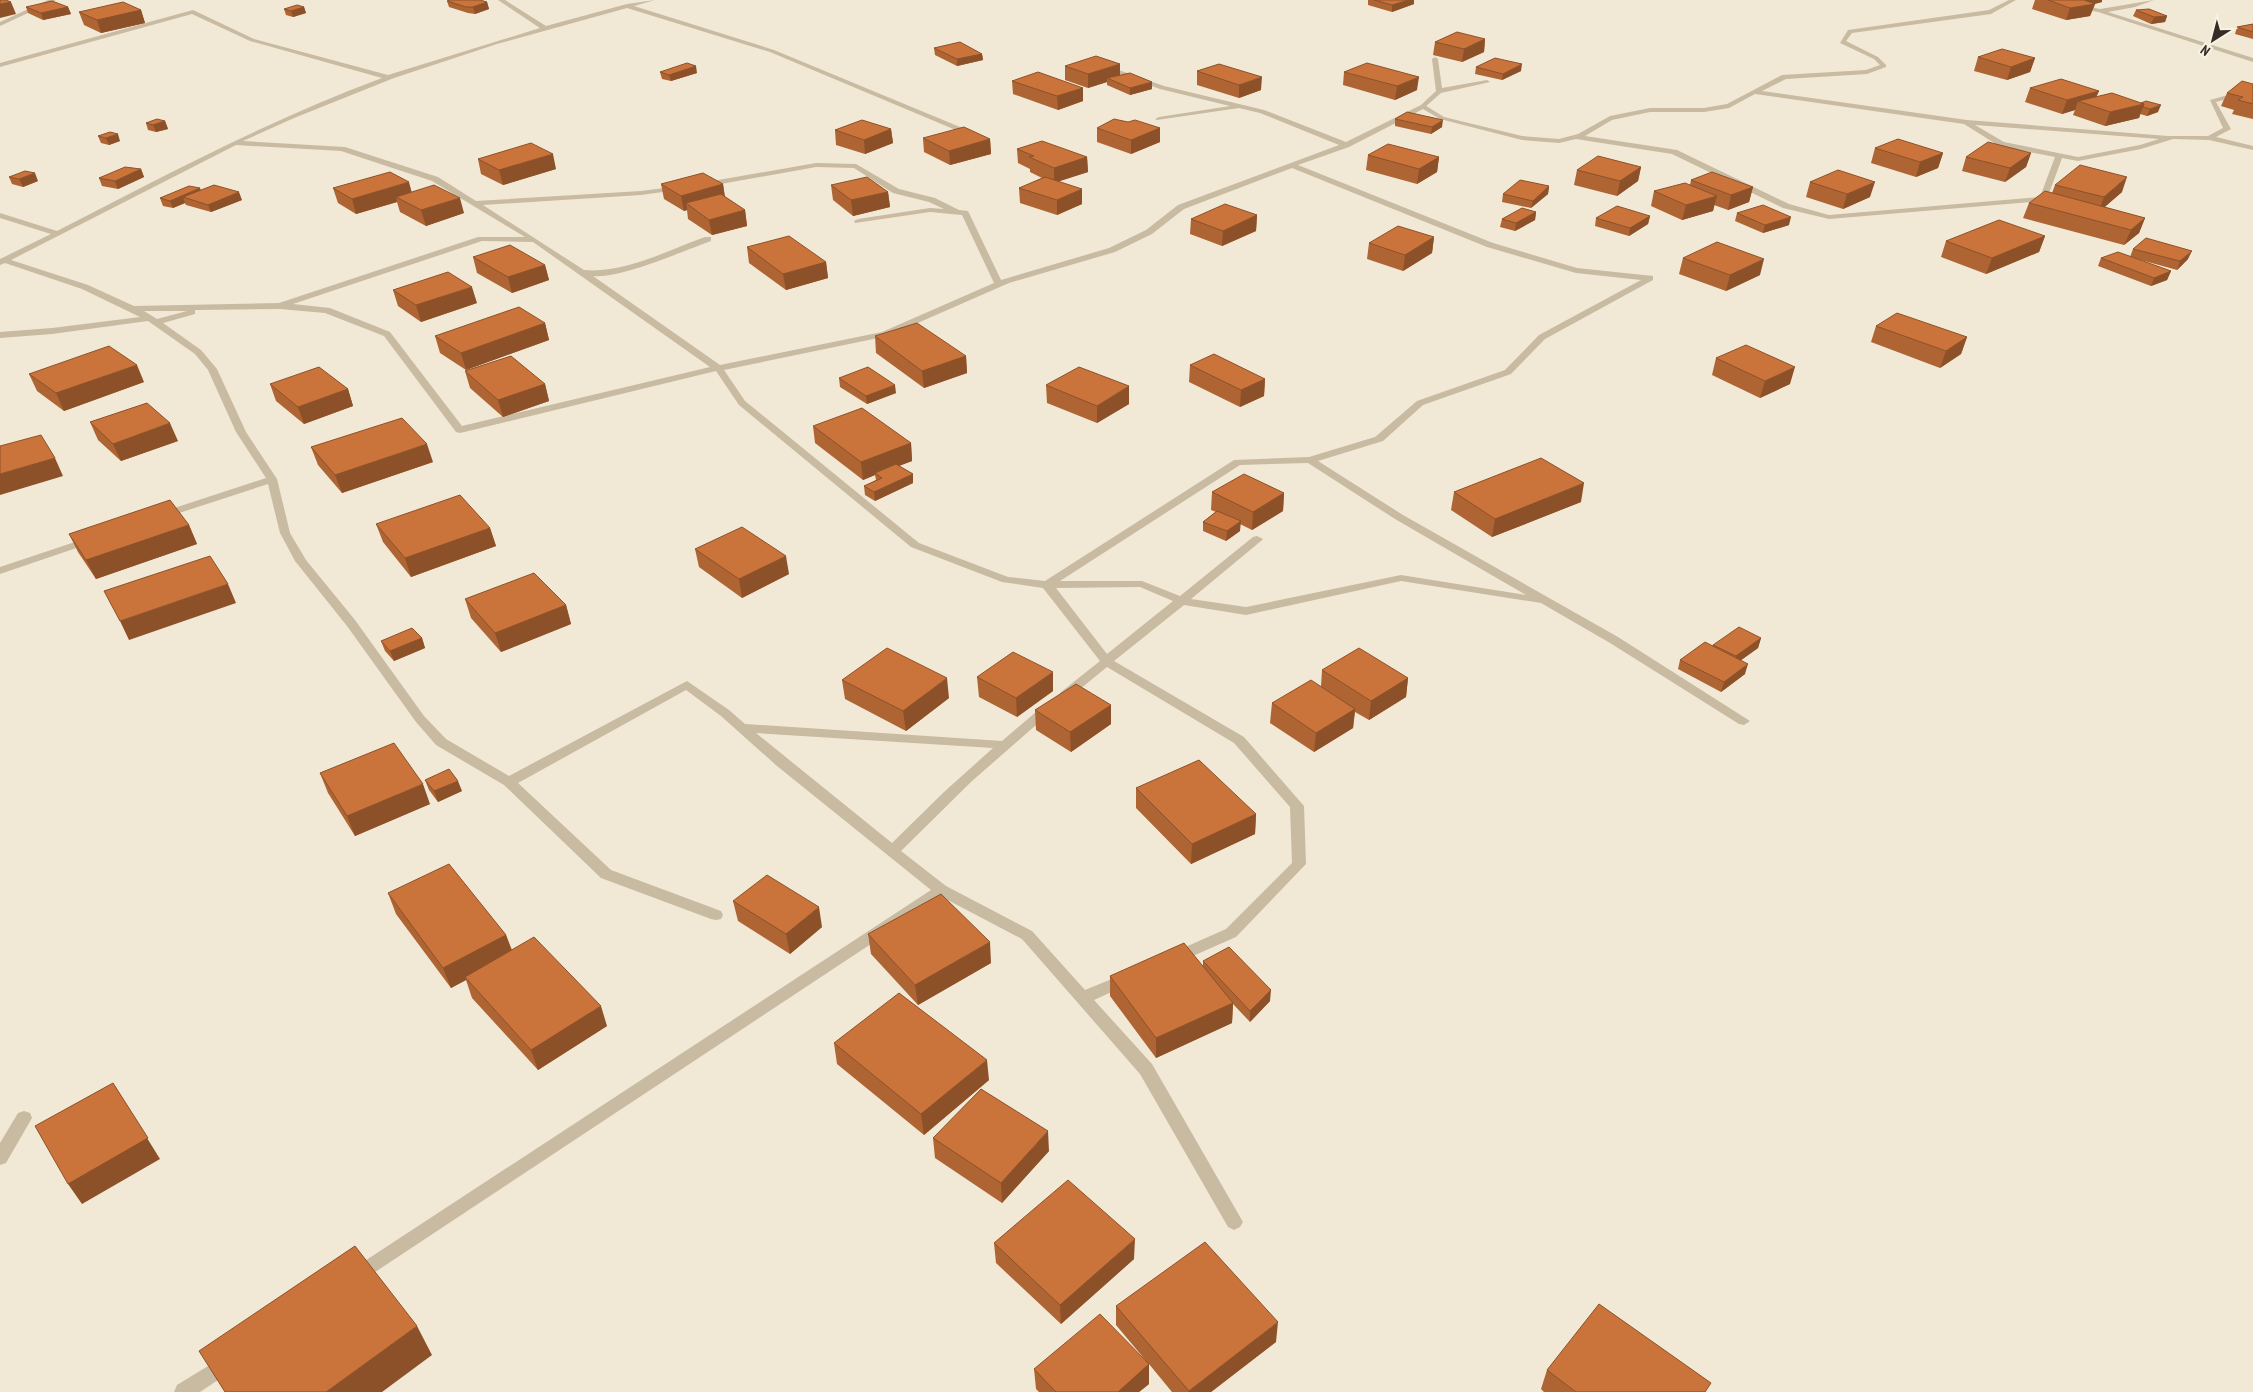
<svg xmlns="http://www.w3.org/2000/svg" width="2253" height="1392" font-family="'PT Sans Narrow',sans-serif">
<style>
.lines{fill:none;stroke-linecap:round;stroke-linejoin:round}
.lane{fill:#c9baa2;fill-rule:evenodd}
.street{fill:#c9baa2;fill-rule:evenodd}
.wall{fill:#ae6433}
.shaded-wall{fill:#8d5129}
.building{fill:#ca743b;stroke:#8d5129}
</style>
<rect width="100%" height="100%" fill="#f1e9d6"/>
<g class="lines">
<path class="lane" d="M1435,57L1438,59L1442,88L1487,80L1490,82L1441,93L1425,107H1421V105L1436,91L1432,59Z"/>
<path class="street" d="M48,0H56L0,26V22Z
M498,0H505L546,26L627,4L655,0L634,6L774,50L977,134L970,136L770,52L627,8L497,44L394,78L294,118L243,141L345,147L438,177L476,201L641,191L680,186L681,188L677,190L641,195L483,205L584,270C623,274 669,250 705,237H711V241C683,251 620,279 593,276L720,365L882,332L994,283L962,215L930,212L855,223L854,221L858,219L930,208L944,209L929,202L893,193L854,168L816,167L704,187L700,185L701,183L816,163L856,164L899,189L935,198L959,210L968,211L1001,280L1109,248L1146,230L1178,205L1339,145L1260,113L1239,108L1157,120L1155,119L1159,117L1230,106L1160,89L1114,72V70L1116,69L1164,86L1264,110L1346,142L1423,104L1444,117L1522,136L1559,139L1578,134L1610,116L1650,108H1704L1727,104L1782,75L1866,70L1880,65L1874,59L1840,43L1848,30L1989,10L2009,0H2016L1991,14L1852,33L1846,41L1878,57L1886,65V67L1867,74L1786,79L1762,91L1967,120L2168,136H2208L2223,128L2210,100L2253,88V92L2216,102L2231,129L2216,137L2253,146V150L2209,140L2173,139L2141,149L2078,161L2062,158L2047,199L2043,201L1829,219L1783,208L1672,154L1576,139L1559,143L1522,140L1440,119L1423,109L1349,147L1298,165L1493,243L1577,268L1653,276V280L1545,339L1511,374L1423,405L1383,441L1318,461L1403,515L1618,637L1750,721L1744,725L1739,724L1610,643L1541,603L1401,581L1246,615L1184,605L1114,661L1244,737L1304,806L1306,864L1236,937L1177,963L1172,961L1170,957L1172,953L1226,929L1292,863L1290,807L1234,743L1107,667L1069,698H1061L1059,695L1061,692L1100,661L1043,588L1002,582L911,547L739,405L716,371L460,433L456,432L384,336L325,313L280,309L195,310V314L163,323L201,350L217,369L246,432L277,479L290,533L306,560L355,620L424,716L446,739L509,776L687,681L729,710L745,724L1002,741L1043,706H1051L1053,709L1051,712L972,781L901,851L946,886L1032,931L1085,990L1119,976L1124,974L1129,976L1132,980L1129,984L1094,1000L1152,1064L1243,1222L1240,1227L1234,1230L1228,1227L1140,1074L1022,939L942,897L357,1284L351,1282L348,1276L351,1270L931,890L777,766L721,716L686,690L518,783L611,870L721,911L723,915L721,919L716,920L711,919L601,878L504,785L436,745L416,722L347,626L295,561L280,533L268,484L167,517H159L158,515L159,513L266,478L236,432L208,370L195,354L148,321L52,334L0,338V332L52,328L140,317L82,289L5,263L0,265V259L51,234L0,218V213L57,231C164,176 269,120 382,78L250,41L192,14L0,67V63L193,10L254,39L388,75L540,28ZM1755,94L1964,124L1999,146L2055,157L2040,197L1829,215L1789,204L1677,150L1585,136L1612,120L1650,112H1704L1729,108ZM1975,125L2159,139L2140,145L2078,157L2004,142ZM236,145L341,151L432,181L525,237H478L279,303L134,306L88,285L11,260ZM1292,168L1487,247L1576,273L1641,280L1539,335L1505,370L1417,401L1375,437L1309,457L1234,460L1045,581L1008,577L919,543L745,401L724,370L888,336L1009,283L1115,252L1152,234L1184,209ZM482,241L533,242L710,367L462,426L390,332L330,308L293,304ZM144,311H187L157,319ZM1308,463L1395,519L1526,595L1401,575L1246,607L1191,599L1261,541L1263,539L1257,536L1253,537L1180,596L1142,581H1060L1240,465ZM1140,587L1173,601L1107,654L1056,588ZM756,733L993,748L944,792L892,843Z
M2039,0H2057L2100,9L2154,0L2135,7L2108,12L2253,58V62L2098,12Z
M90,537L94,538L96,540L94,542L0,574V567Z
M24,1111L30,1113L32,1118L6,1163L0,1165V1143L18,1113Z
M226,1355L233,1358L235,1364L233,1370L200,1392H174L177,1385Z"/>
</g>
<path class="wall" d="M1368,0H1414V4L1392,12L1368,5Z
M2035,0H2102V2L2095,4L2090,16L2066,20L2032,9Z
M447,1L487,2L489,9L475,14L468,13L449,7Z
M26,7H68L71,14L43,20L28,13Z
M304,7L306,13L293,17L286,15L284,9Z
M141,10L145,23L101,33L84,25L79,12Z
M2136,10L2167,16L2165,22L2151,24L2133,16Z
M2253,24V39L2235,34L2237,27Z
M1485,39L1484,52L1462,62L1433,55L1435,42Z
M934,48L982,54L983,60L957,66L935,55Z
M1978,57L2035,58L2030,72L2007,80L1974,71Z
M1065,66L1120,75L1152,89L1130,95L1107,85V82L1088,88L1065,80Z
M1476,67L1521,71L1502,80L1475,74Z
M1197,71L1261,90L1239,98L1197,85Z
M660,72L697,73L671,81L662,79Z
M1344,72L1417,90L1395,100L1343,85Z
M1012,81L1083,88V101L1058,110L1013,94Z
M2253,84V119L2232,114L2234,110L2221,106L2227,93Z
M2030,88L2099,91L2096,97L2112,93L2158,112L2147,116L2140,114L2139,118L2105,126L2073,115L2075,110L2062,114L2025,102Z
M1395,119L1442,127L1431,134L1395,126Z
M165,121L168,129L156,132L148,130L146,123Z
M1097,128H1160V142L1131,154L1097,142Z
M891,129L893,143L865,154L836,145L835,130Z
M98,136L120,141L109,145L101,143Z
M923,138L990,139L991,154L950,165L924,152Z
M1875,148L1943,153L1938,168L1916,177L1871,163Z
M1017,149L1087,157L1088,172L1059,181L1082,204L1057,215L1020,203L1019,188L1042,178L1030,172V169L1018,163Z
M2031,153L2026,167L2005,182L1962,171L1966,157Z
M1368,155L1439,157L1437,172L1417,184L1366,170Z
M478,159L556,169L503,185L481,174Z
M1641,167L1638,181L1617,196L1574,185L1577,170Z
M141,169L144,177L118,189L102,186L99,178Z
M9,177L38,181L23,187L12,184Z
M1691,180L1753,187L1749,202L1728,210L1714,205L1713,211L1682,220L1651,206L1654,191L1690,185Z
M1810,182L1870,197L1843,209L1806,197Z
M661,184H723L725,197L745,210L747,226L712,235L688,219L687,210L684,211L664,199Z
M831,185L888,192L890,207L853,216L833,200Z
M2055,185L2122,192L2104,207L2145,218L2139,233L2124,245L2023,218L2029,203L2052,193Z
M1549,186L1548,194L1531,208L1502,202L1503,194Z
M333,188L412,192L464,213L426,226L400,212L397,202L356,214L338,203Z
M201,190L242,200L211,212L186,205L185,203L173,208L163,206L160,198Z
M1536,212L1535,220L1515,231L1500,227L1502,219Z
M1737,213L1789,225L1763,233L1735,221Z
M1257,215L1256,231L1222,246L1190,234L1191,219Z
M1650,216L1648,224L1629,236L1595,226L1596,218Z
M2045,236L2039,252L1986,274L1941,257L1946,241Z
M1434,237L1432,253L1403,271L1367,259L1369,243Z
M747,247L826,262L828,278L786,290L749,263Z
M2133,249L2188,259L2177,270L2130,257Z
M473,257L545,265L549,280L512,293L477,273Z
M1683,258L1760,275L1726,291L1679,274Z
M2101,258L2171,271L2167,280L2151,286L2098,266Z
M393,290L477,303L421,322L398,306Z
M545,323L549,340L466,370L440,353L435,336Z
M1876,326L1967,337L1961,354L1940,368L1871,342Z
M875,336L966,356L967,373L924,388L876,353Z
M1716,358L1790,384L1760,398L1712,375Z
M1190,365L1265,379L1264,396L1240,407L1189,382Z
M465,371L545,384L549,401L503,417L470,388Z
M29,374L144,382L64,411L37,391Z
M839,378L896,393L867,404L840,387Z
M270,384L348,389L353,406L304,424L276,401Z
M1046,385L1129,404L1097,423L1047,403Z
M90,422L178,441L121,461L98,440Z
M813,426L911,443L912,461L899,466L913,483L875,501L865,495L864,486L876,480L875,475L863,480L815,443Z
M311,447L433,462L342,493L318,465Z
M1212,492L1284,493L1283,511L1252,530L1240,524V531L1226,541L1203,531V522L1216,512L1211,510Z
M1454,492L1581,502L1492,537L1451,510Z
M376,524L490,528L496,546L411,577L383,542Z
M189,525L197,544L96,579L78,552L69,534Z
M695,549L789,574L742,598L699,567Z
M465,599L566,605L571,624L501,652L471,618Z
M422,638L425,648L394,661L385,651L381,641Z
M1761,638L1758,648L1741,660L1745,674L1721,692L1678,669L1680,660L1712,646L1713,645Z
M1322,670L1408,678L1406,697L1369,720L1355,712L1353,728L1314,752L1270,723L1272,703L1321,686Z
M977,677L1053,691L1017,717L979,697Z
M842,680L949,698L906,731L845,699Z
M1111,705V724L1071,752L1036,730L1035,710Z
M320,773L430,804L355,836L328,793Z
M425,780L462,791L438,802L429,790Z
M1136,788L1256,814L1255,834L1191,864L1136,808Z
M388,893L506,935L512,950L607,1026L538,1070L472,998L466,980L451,988L396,914Z
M733,901L822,927L790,954L738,921Z
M868,934L991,963L918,1005L871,954Z
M1203,961L1270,1001L1250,1022L1233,1004L1232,1023L1156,1058L1110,996V976L1203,965Z
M834,1043L989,1080L924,1135L837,1064Z
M933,1138L1049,1151L1002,1203L935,1158Z
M994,1243L1134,1259L1061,1324L996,1263Z
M1116,1306L1276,1342L1211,1392H1172L1149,1364V1384L1139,1392H1039L1036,1389L1034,1369L1147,1362L1116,1325Z
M1547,1370L1705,1392H1544L1541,1389Z"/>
<path class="shaded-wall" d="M1409,0H1414V4L1392,12V5Z
M2085,0H2102V2L2093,4H2095L2090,16L2066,20L2070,8Z
M11,2L16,14L0,18V4Z
M487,2L489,9L475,14L473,7Z
M68,7L71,14L43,20L41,13Z
M304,7L306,13L293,17L291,11Z
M141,10L145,23L101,33L97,20Z
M2167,16L2165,22L2151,24L2154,17Z
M1485,39L1484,52L1462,62L1464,49Z
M982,54L983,60L957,66V59Z
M2035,58L2030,72L2007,80L2011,67Z
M1120,64V78H1107V82L1088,88V74Z
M1522,64L1521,71L1502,80L1503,74Z
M696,66L697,73L671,81L669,75Z
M1262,77L1261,90L1239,98V85Z
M1419,77L1417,90L1395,100L1397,86Z
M1152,82V89L1130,95V88Z
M1083,88V101L1058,110L1057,96Z
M2099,91L2093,104L2078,101L2075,110L2062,114L2067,100Z
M2144,104L2139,118L2105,126L2110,112Z
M2161,105L2158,112L2147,116L2150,109Z
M1443,120L1442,127L1431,134L1432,127Z
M165,121L168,129L156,132L153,125Z
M1160,128V142L1131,154V140Z
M891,129L893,143L865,154L864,140Z
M118,134L120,141L109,145L106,138Z
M990,139L991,154L950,165L949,151Z
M1943,153L1938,168L1916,177L1920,162Z
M2031,153L2026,167L2005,182L2010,168Z
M553,154L556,169L503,185L499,170Z
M1087,157L1088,172L1054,183V168Z
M1439,157L1437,172L1417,184L1419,169Z
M1641,167L1638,181L1617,196L1620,181Z
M141,169L144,177L118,189L115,181Z
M35,173L38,181L23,187L19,179Z
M2127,177L2122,192L2098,213L2104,197Z
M409,182L413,197H396L397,202L356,214L352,199Z
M1875,182L1870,197L1843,209L1847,194Z
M723,184L725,199L686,203L687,210L684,211L681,196Z
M1549,186L1548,194L1531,208L1533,201Z
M1753,187L1749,202L1728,210L1731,195Z
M200,188L203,195L183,197L185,203L173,208L170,201Z
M1082,189V204L1057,215V200Z
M239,192L242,200L211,212L208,205Z
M888,192L890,207L853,216L851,200Z
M1717,196L1713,211L1682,220L1686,205Z
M460,198L464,213L426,226L421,210Z
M745,210L747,226L712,235L709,220Z
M1536,212L1535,220L1515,231L1516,223Z
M1257,215L1256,231L1222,246L1223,231Z
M1650,216L1648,224L1629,236L1630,228Z
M1791,217L1789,225L1763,233L1765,225Z
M2145,218L2139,233L2124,245L2131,230Z
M2045,236L2039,252L1986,274L1992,258Z
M1434,237L1432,253L1403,271L1405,255Z
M2192,251L2188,259L2177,270L2180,261Z
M1764,259L1760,275L1726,291L1730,275Z
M826,262L828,278L786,290L783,274Z
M545,265L549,280L512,293L508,277Z
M2171,271L2167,280L2151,286L2154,278Z
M472,287L477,303L421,322L416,305Z
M545,323L549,340L466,370L461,353Z
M1967,337L1961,354L1940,368L1946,351Z
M966,356L967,373L924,388L922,371Z
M137,365L144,382L64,411L56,393Z
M1795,367L1790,384L1760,398L1765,381Z
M1265,379L1264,396L1240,407L1241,390Z
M545,384L549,401L503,417L498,400Z
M895,385L896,393L867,404L866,396Z
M1129,386V404L1097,423V406Z
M348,389L353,406L304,424L298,407Z
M170,423L178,441L121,461L113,444Z
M911,443L912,461L877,474L875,473V475L863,480L861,462Z
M427,444L433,462L342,493L335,475Z
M55,458L63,476L0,495V474Z
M913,474V483L875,501L874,492Z
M1584,483L1581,502L1492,537L1495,519Z
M1284,493L1283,511L1252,530L1253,512Z
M1241,521L1240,531L1226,541L1227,531Z
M189,525L197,544L96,579L86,560Z
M490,528L496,546L411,577L405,558Z
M786,556L789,574L742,598L739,579Z
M228,584L236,603L129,640L120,621Z
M566,605L571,624L501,652L495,633Z
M422,638L425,648L394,661L390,651Z
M1761,638L1758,648L1733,666L1736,656Z
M1748,664L1745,674L1721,692L1724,682Z
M1053,672V691L1017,717L1016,698Z
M947,678L949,698L906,731L903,711Z
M1408,678L1406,697L1369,720L1371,701Z
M1111,705V724L1071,752L1070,732Z
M1355,709L1353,728L1314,752L1316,733Z
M458,781L462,791L438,802L434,791Z
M423,784L430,804L355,836L347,816Z
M1256,814L1255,834L1191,864L1192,844Z
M819,907L822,927L790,954L786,934Z
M506,935L513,955L465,977L466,980L451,988L443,968Z
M990,942L991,963L918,1005L915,985Z
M1271,990L1270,1001L1250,1022V1011Z
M1233,1003L1232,1023L1156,1058V1038Z
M601,1006L607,1026L538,1070L531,1050Z
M987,1060L989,1080L924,1135L921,1114Z
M113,1083L160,1159L82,1204L68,1184Z
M1048,1131L1049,1151L1002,1203L1001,1183Z
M1135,1239L1134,1259L1061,1324L1060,1305Z
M1278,1322L1276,1342L1211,1392H1188Z
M417,1326L432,1355L382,1392H326Z
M1149,1364V1384L1139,1392H1118Z"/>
<path class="building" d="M0,0H6L11,2L0,4Z
M451,0H480L487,2L473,7H466L447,1Z
M1374,0H1409L1392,5Z
M2048,0H2084L2095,4L2070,8Z
M52,1L68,7L41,13L26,7Z
M123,2L141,10L97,20L79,12Z
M297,5L304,7L291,11L284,9Z
M2149,9L2167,16L2154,17L2136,10Z
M2253,24V32L2237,27Z
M1457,32L1485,39L1464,49L1435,42Z
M960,42L982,54L957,59L934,48Z
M2002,49L2035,58L2011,67L1978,57Z
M1096,56L1120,64L1088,74L1065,66Z
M1495,58L1522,64L1503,74L1476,67Z
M687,63L696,66L669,75L660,72Z
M1367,63L1419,77L1397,86L1344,72Z
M1219,64L1262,77L1239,85L1197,71Z
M1038,72L1083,88L1057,96L1012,81Z
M1130,73L1152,82L1130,88L1107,78Z
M2061,79L2099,91L2067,100L2030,88Z
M2242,81L2253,84V104L2238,100L2243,97L2227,93Z
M2112,93L2144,104L2110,112L2078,101Z
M2146,101L2161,105L2150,109L2143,107L2144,104L2141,103Z
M1407,112L1443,120L1432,127L1395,119Z
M157,119L165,121L153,125L146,123Z
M1114,119L1128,122L1135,120L1160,128L1131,140L1097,128Z
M862,120L891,129L864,140L835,130Z
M964,127L990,139L949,151L923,138Z
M110,132L118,134L106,138L98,136Z
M1898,139L1943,153L1920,162L1875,148Z
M1042,141L1087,157L1054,168L1029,157L1034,156L1017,149Z
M1988,142L2031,153L2010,168L1966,157Z
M531,143L553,154L499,170L478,159Z
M1388,144L1439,157L1419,169L1368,155Z
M1598,156L1641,167L1620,181L1577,170Z
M2080,165L2127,177L2104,197L2055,185Z
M125,167L141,169L115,181L99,178Z
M1838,170L1875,182L1847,194L1810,182Z
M25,171L35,173L19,179L9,177Z
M390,172L409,182L352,199L333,188Z
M1712,172L1753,187L1731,195L1691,180Z
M703,173L723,184L681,196L661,184Z
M867,177L888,192L851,200L831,185Z
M1045,177L1082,189L1057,200L1019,188Z
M1520,180L1549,186L1533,201L1503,194Z
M1685,183L1717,196L1686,205L1654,191Z
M214,185L239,192L208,205L183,197Z
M434,185L460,198L421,210L396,197Z
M189,186L200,188L170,201L160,198Z
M2045,191L2145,218L2131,230L2029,203Z
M721,194L745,210L709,220L686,203Z
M1225,204L1257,215L1223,231L1191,219Z
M1763,205L1791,217L1765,225L1737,213Z
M1617,206L1650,216L1630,228L1596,218Z
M1522,208L1536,212L1516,223L1502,219Z
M1999,220L2045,236L1992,258L1946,241Z
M1398,226L1434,237L1405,255L1369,243Z
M789,236L826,262L783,274L747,247Z
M2146,238L2192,251L2180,261L2133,249Z
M1717,242L1764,259L1730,275L1683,258Z
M510,245L545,265L508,277L473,257Z
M2118,252L2171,271L2154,278L2101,258Z
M448,272L472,287L416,305L393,290Z
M519,307L545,323L461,353L435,336Z
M1897,313L1967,337L1946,351L1876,326Z
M917,323L966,356L922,371L875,336Z
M1746,345L1795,367L1765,381L1716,358Z
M109,346L137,365L56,393L29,374Z
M1214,354L1265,379L1241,390L1190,365Z
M511,356L545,384L498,400L465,371Z
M319,367L348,389L298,407L270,384Z
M868,367L895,385L866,396L839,378Z
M1079,367L1129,386L1097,406L1046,385Z
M147,403L170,423L113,444L90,422Z
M862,408L911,443L861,462L813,426Z
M402,418L427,444L335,475L311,447Z
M41,435L55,458L0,474V446Z
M1541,458L1584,483L1495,519L1454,492Z
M896,464L913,474L874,492L864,486L882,478L875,473Z
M1244,474L1284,493L1253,512L1212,492Z
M460,495L490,528L405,558L376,524Z
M170,500L189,525L86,560L69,534Z
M1217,511L1241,521L1227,531L1203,522Z
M742,527L786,556L739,579L695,549Z
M210,556L228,584L120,621L104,591Z
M534,573L566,605L495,633L465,599Z
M1739,627L1761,638L1736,656L1713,645Z
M412,628L422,638L390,651L381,641Z
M1705,642L1748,664L1724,682L1680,660Z
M887,648L947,678L903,711L842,680Z
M1359,648L1408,678L1371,701L1322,670Z
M1013,652L1053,672L1016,698L977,677Z
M1311,680L1355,709L1316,733L1272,703Z
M1076,684L1111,705L1070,732L1035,710Z
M394,743L423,784L347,816L320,773Z
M1199,760L1256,814L1192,844L1136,788Z
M449,769L458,781L434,791L425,780Z
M449,864L506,935L443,968L388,893Z
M767,875L819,907L786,934L733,901Z
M941,894L990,942L915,985L868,934Z
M534,937L601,1006L531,1050L465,977Z
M1184,943L1233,1003L1156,1038L1110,976Z
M1229,947L1271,990L1250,1011L1203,961Z
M899,993L987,1060L921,1114L834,1043Z
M113,1083L148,1138L68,1184L35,1126Z
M981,1089L1048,1131L1001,1183L933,1138Z
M1068,1180L1135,1239L1060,1305L994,1243Z
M1205,1242L1278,1322L1189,1391L1116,1306Z
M355,1246L417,1326L326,1392H225L199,1351Z
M1599,1304L1711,1383L1705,1392H1576L1547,1370Z
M1100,1314L1149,1364L1118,1392H1056L1034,1369Z"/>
<g transform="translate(2213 40) rotate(216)" stroke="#f9f2e2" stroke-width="4" paint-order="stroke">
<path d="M0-4L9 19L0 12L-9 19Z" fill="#342c25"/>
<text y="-8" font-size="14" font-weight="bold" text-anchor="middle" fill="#342c25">N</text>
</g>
</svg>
